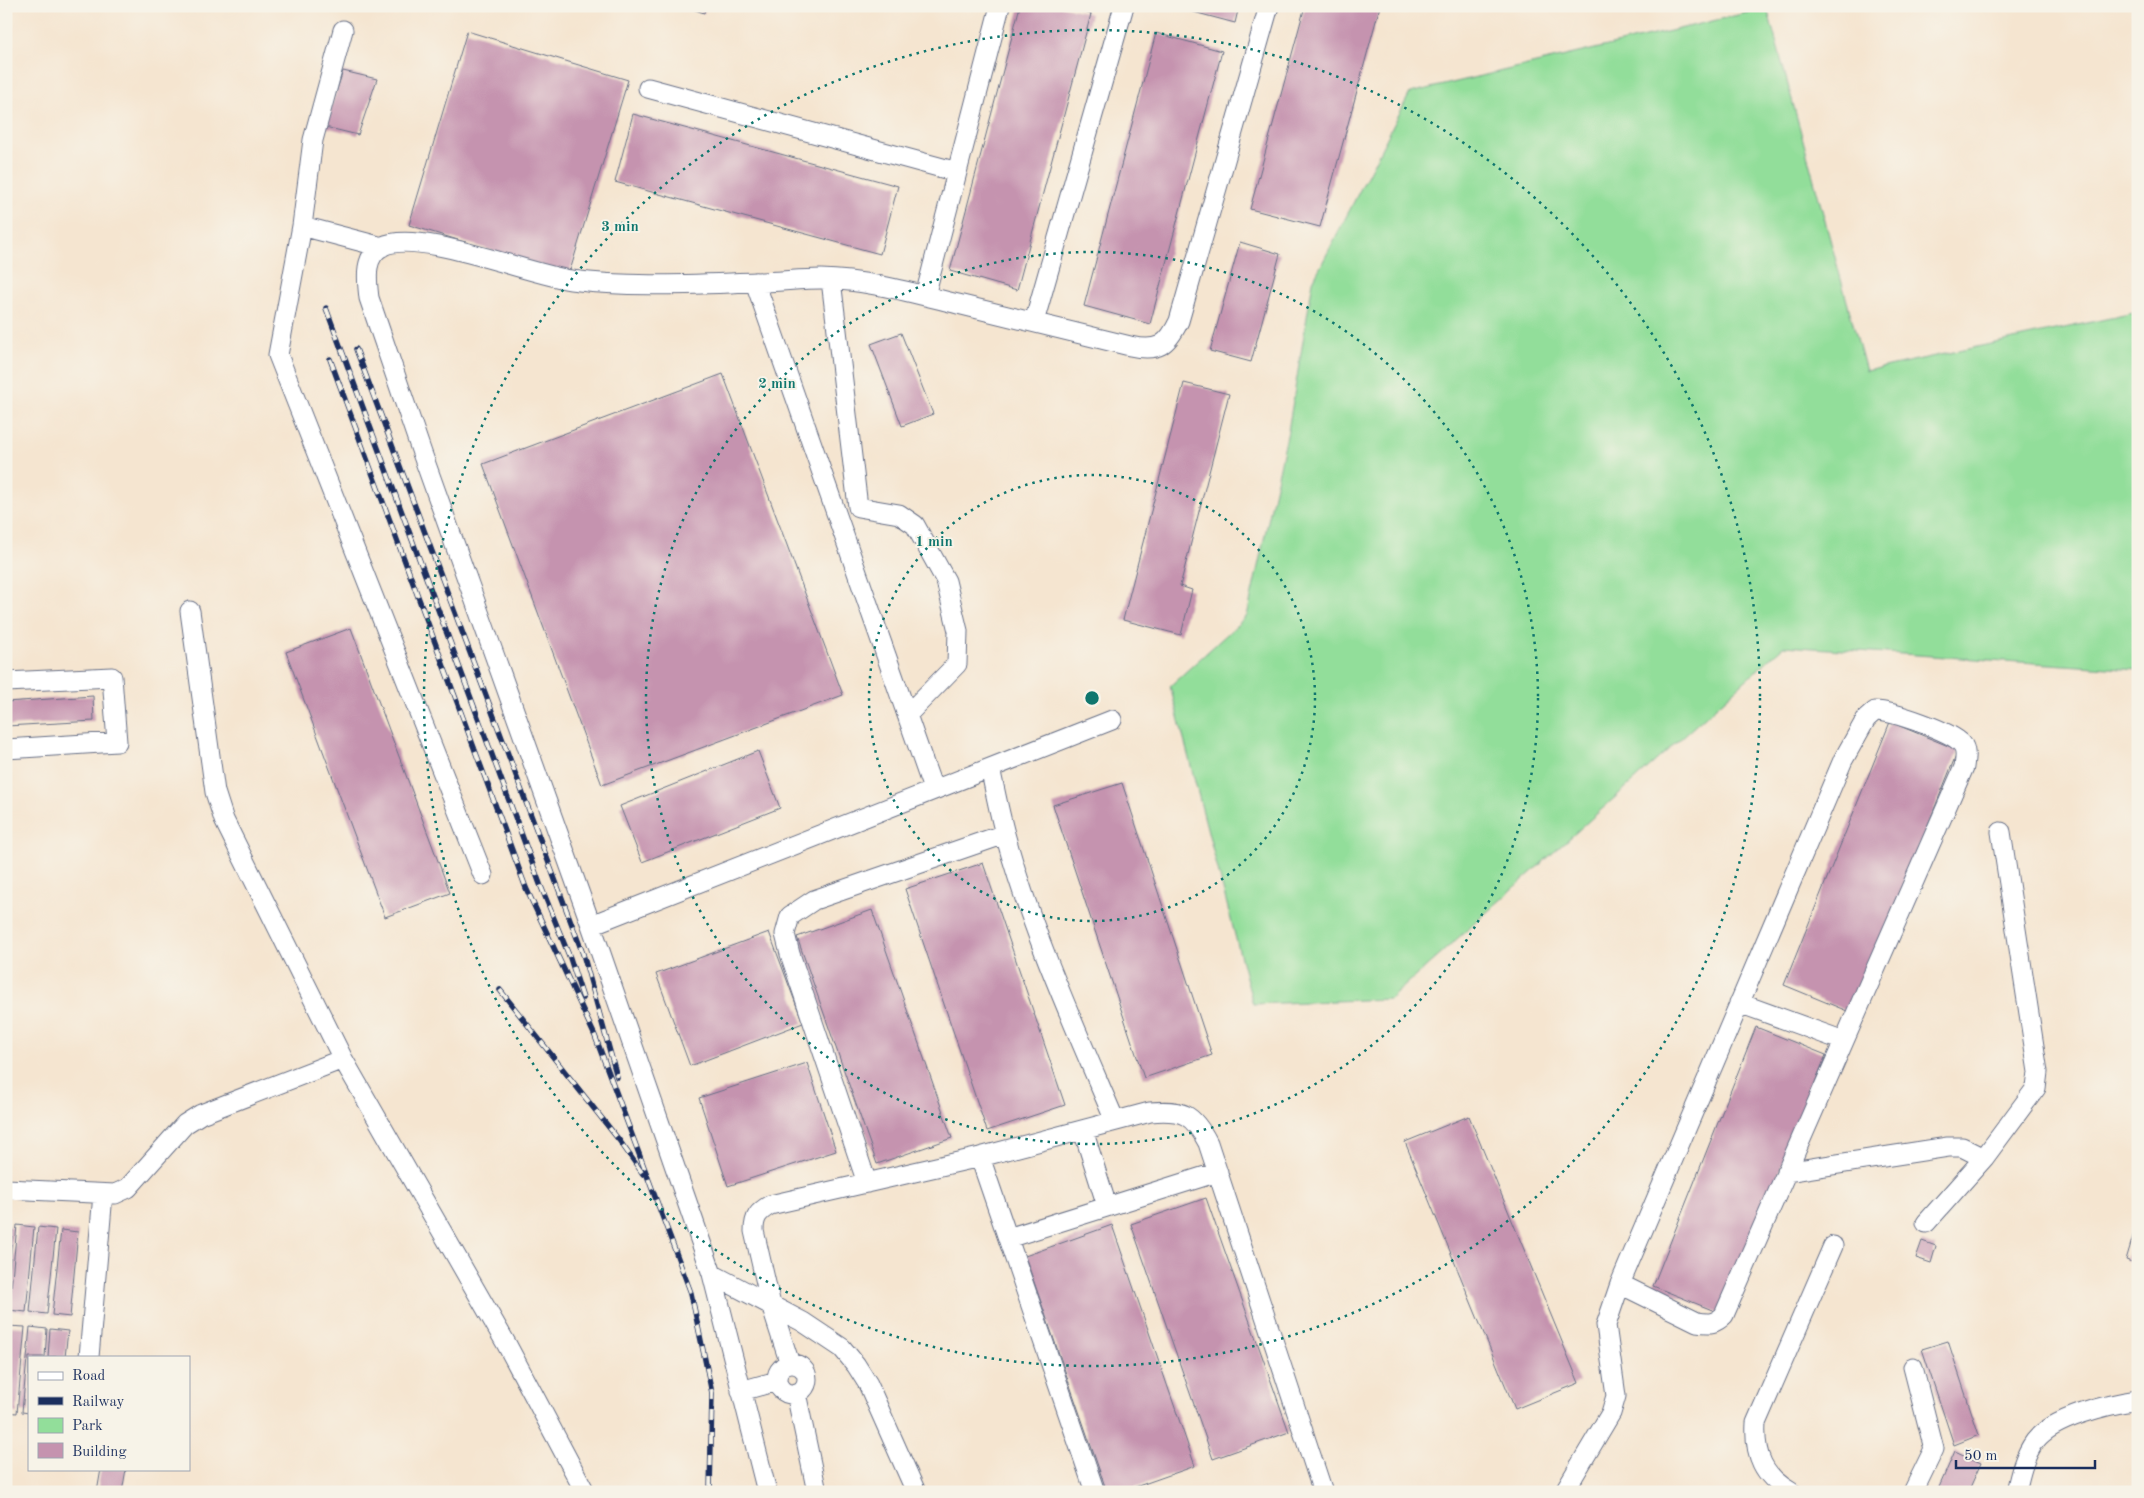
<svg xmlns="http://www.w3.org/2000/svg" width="2144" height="1498" font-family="'Old Standard TT',serif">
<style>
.green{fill:#92de9a;stroke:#56867c}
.building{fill:#c593af}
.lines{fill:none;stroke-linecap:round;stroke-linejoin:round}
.minor-casing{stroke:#676f86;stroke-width:21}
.minor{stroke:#fff;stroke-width:19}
.rail-casing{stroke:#1b2f5e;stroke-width:5.5}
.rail{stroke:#f7f3e8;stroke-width:4;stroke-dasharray:11;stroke-linecap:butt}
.ring{fill:none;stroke:#0f766e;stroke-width:2.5;stroke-dasharray:2.5 5}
.centre{fill:#0f766e;stroke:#f7f3e8;stroke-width:2.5}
.ring-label{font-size:15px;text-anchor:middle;font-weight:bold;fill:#0f766e;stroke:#f7f3e8;stroke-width:4;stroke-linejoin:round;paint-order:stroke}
</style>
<rect width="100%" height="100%" fill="#f7f3e8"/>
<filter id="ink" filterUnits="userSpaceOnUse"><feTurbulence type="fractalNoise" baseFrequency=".02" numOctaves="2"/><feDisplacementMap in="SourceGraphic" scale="10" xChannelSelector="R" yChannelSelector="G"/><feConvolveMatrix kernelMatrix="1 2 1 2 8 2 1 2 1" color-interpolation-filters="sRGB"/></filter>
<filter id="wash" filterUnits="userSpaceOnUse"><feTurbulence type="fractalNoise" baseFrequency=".0096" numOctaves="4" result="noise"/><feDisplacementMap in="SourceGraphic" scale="20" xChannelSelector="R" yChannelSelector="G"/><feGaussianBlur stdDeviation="1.12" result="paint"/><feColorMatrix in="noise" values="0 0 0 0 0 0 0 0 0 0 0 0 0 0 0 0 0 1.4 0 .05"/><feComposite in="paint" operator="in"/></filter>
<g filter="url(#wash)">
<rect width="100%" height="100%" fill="#f5e5d0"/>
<path class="green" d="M1767,8L1866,371L2138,312V670L1784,646L1390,999L1253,1004L1170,686L1247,616L1288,431L1313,281L1410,93Z"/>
<g id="blocks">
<path class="building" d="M684,6H706L704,13Z
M1020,6H1062L1091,14L1017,290L950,271Z
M1171,6H1239L1235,23Z
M1305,6H1380L1320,227L1250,209Z
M467,31L628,80L569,274L409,225Z
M1156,33L1222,51L1150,324L1084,306Z
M343,71L377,79L358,135L325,127Z
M633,114L898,186L880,254L615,182Z
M1240,242L1280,254L1251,362L1210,351Z
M901,333L933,414L902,426L871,344Z
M723,374L843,695L602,785L483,464Z
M1184,383L1229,394L1180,586L1192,590L1181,635L1123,620Z
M351,628L450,893L385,917L286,652Z
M93,696L94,721L6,726V702Z
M1890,722L1958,750L1852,1013L1784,985Z
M758,751L780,808L642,862L620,806Z
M1122,783L1212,1055L1144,1078L1053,805Z
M983,863L1065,1105L987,1131L905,889Z
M872,910L952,1138L877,1164L797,937Z
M769,932L803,1023L690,1066L656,974Z
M1756,1027L1826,1055L1722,1314L1653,1286Z
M807,1063L836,1151L728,1186L699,1098Z
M1469,1116L1579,1383L1515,1409L1405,1142Z
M1206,1198L1289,1432L1213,1459L1131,1224Z
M17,1225L34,1227L26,1312L9,1310Z
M1112,1225L1195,1466L1121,1492H1107L1025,1256Z
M6,1226L13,1227L8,1287H6Z
M38,1227L56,1229L47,1314L30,1312Z
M61,1230L78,1232L70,1317L52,1315Z
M2134,1233L2138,1234V1264L2126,1260Z
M1922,1241L1936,1246L1931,1263L1916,1258Z
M7,1326L25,1327L17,1413L6,1412Z
M30,1327L47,1329L45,1357H29V1413L22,1412Z
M50,1329L68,1331L65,1357H48Z
M1948,1341L1979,1435L1954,1445L1922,1349Z
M1955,1451L1981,1463L1968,1492H1937Z
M101,1469H126L122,1492H97Z"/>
</g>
</g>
<g filter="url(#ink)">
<use href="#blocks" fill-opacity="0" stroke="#676f86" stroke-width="1"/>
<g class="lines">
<defs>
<path id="minor" d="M343,30L313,140L302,226L382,247
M648,88L957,172
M302,226L278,355L483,875
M831,280L858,507L899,514L915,525L946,581L958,631L957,664L907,715
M755,282L933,789
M925,296L1000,6
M1034,322L1124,6
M190,611L215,792L224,820L343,1059L507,1345L585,1492
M6,682L112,677L117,742L6,749
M990,768C995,790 999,812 1005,834C1032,933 1075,1027 1115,1121
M591,925L1112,720
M1739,1003L1844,1041
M1083,1130L1107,1206
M980,1157L1095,1492
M1984,1158L2036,1088L2038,1072L2001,832
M1786,1172L1948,1147H1962L1984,1158L1926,1223
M867,1183L790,954L785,934L790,916L814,900L1005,834
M6,1189L115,1194L128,1188L185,1124L201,1114L343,1059
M1008,1238L1218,1172
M712,1274L803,1322L842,1348L856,1365L868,1384L916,1492
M89,1357L103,1194
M790,1364L771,1305L754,1231C754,1217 758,1212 770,1205L980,1157L1150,1112C1183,1109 1193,1114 1208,1143L1323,1492
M777 1379a15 15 0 1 1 30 0a15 15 0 1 1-30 0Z
M1913,1367L1934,1449L1913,1492
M741,1391L777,1381
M796,1393L817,1492
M767,1492L712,1274L591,925L422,453L369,298C367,280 363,256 383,246C418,229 528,274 571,280C631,288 695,284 756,282C777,282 800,279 821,279C868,280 913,293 958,304C1016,318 1073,332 1130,346C1158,352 1167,346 1179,321L1269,6
M1564,1492L1611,1413L1616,1396L1606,1325L1620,1284L1843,760L1866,719L1875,711C1892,711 1951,731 1962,744C1967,750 1965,759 1964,767L1724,1315C1715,1324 1710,1324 1697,1322L1620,1284
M1791,1492C1763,1476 1754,1455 1756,1423L1833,1246
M2016,1492C2020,1474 2024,1456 2035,1441C2053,1417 2110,1404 2138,1400"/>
</defs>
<use href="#minor" class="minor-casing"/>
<use href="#minor" class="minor"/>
<defs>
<path id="rail" d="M326,308L540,884L570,958L583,998
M356,349L583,954L617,1077
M330,359L526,888L595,1036L691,1293L712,1393L710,1492
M500,990L619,1140L643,1174"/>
</defs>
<use href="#rail" class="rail-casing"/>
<use href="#rail" class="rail"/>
</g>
</g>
<g class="ring">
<circle cx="1092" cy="698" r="223"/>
<circle cx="1092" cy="698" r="446"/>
<circle cx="1092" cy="698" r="668"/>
</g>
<circle cx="1092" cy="698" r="8" class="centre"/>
<g class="ring-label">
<text x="620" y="231">3 min</text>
<text x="777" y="388">2 min</text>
<text x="934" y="546">1 min</text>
</g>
<rect width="2144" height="1498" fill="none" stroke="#f7f3e8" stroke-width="25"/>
<rect x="28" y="1356" width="162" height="115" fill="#f7f3e8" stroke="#9fa5b1"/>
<rect x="38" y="1372" width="25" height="8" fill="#ffffff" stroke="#9fa5b1"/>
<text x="72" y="1380" font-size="15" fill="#1b2f5e">Road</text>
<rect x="38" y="1397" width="25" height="8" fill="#1b2f5e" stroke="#9fa5b1"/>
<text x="72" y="1406" font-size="15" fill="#1b2f5e">Railway</text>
<rect x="38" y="1418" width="25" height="15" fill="#92de9a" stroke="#9fa5b1"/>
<text x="72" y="1430" font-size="15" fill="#1b2f5e">Park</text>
<rect x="38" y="1443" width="25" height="15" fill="#c593af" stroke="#9fa5b1"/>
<text x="72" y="1456" font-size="15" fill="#1b2f5e">Building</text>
<path d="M1956 1460v8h139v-8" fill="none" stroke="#1b2f5e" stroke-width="2.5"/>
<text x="1964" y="1460" font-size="15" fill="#1b2f5e" stroke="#f7f3e8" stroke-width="4" paint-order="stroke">50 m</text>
</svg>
